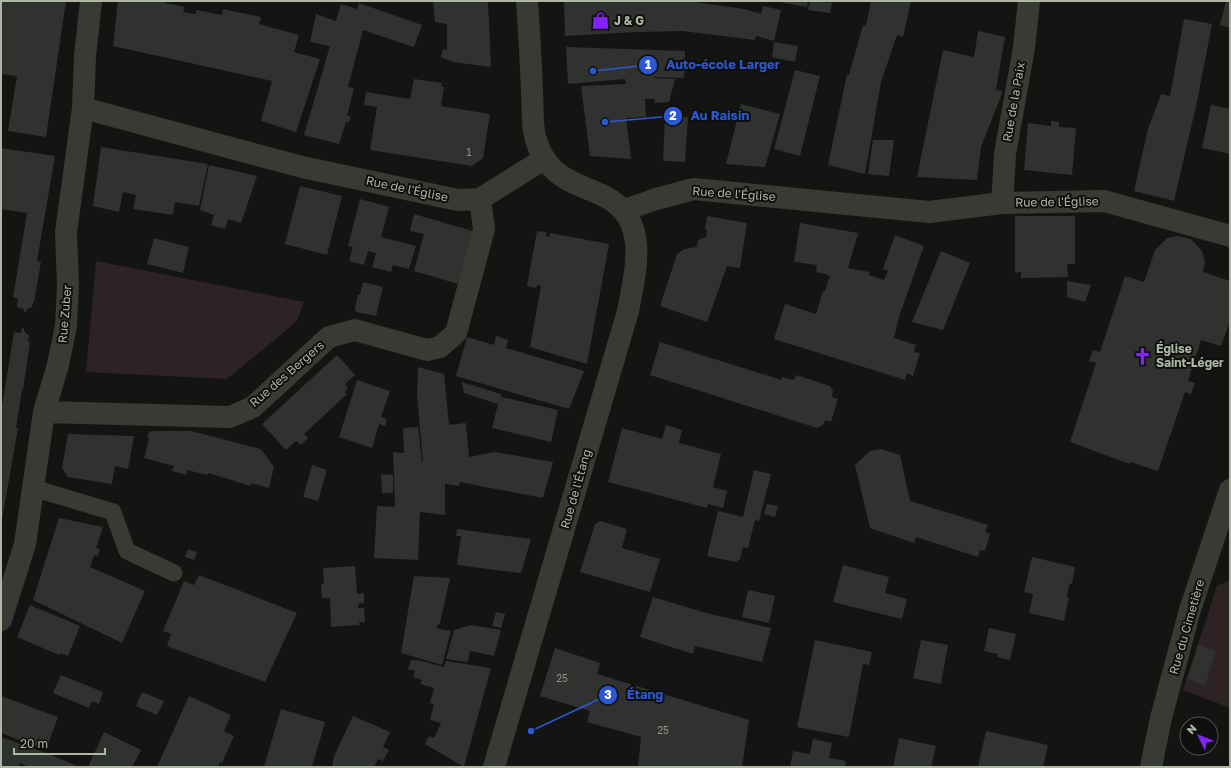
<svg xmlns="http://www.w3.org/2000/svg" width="1231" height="768" font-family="'Golos Text',sans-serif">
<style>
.green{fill:#2d2324}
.building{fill:#2f322e}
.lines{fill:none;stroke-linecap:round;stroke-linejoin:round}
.service{stroke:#373b34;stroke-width:17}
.minor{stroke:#373b34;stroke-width:22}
.labels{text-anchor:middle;stroke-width:4;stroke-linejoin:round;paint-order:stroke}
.number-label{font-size:10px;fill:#8e9686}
.poi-label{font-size:12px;font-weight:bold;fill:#aeb7a4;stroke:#0f100e;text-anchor:start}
.street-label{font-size:12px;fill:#aeb7a4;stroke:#0f100e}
.leader{fill:none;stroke:#2c58d3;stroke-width:1.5}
.callout-dot{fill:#2c58d3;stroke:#0f100e;stroke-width:1.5}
.mark-label{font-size:12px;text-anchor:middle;font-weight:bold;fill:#fff}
.callout-label{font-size:13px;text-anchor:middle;font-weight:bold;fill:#2c58d3;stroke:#0f100e;stroke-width:4;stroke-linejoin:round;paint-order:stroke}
</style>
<rect width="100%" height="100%" fill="#141513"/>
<path class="green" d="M96,261L304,302L297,321L227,379L86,372Z
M1230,580V708L1183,690L1217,586Z"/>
<path class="building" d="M1,1H66L46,137L8,131L17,76L1,74Z
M118,1H166L165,3L185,7L183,12L196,14V10L222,15L223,9L261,17L259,24L299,35L294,52L320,59L296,132L261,121L272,81L113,46Z
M433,1H488L491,67L453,62L441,57L443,49L447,50V24L435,22Z
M564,1H687L744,9L761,14L763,6L781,10L774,41L756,36L755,40L682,31L637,32L565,36Z
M774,1H808L807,7Z
M810,1L832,3L830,13L808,10Z
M871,1H911L903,37L897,35L881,82L865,174L828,165L847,74L849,75L863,25L866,26Z
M1226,1L1230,2V28L1220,25Z
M359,3L422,25L414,47L363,30L348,87L354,88L347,116H351L349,122H346L339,144L304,135L330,46L310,42L316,14L336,21L341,4L357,9Z
M1184,19L1212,24L1197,102L1174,201L1134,191L1148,129L1161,94L1170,96Z
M978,31L1005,37L996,90L1003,91L981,147L977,180L917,177L943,50L974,57Z
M774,42L798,46L795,62L772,57Z
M566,47L685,51L684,78L654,77V78L675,79L669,102L655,103V99H645L646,117L626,118L631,159L590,156L581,86L626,84L625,79L568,84Z
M795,70L820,76L800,156L774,149Z
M414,79L442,83L441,86L444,87L441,106L490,114L483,158L472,166L370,150L377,107L364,105L366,92L410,99Z
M741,104L780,114L765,167L726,164Z
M1211,105L1230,109V154L1202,148Z
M665,115L688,117L685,162L663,161Z
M1051,121L1059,122V127L1076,128L1072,175L1024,170L1028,123L1051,126Z
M873,140H894L889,176L868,174Z
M101,147L208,164L199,206L175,202L173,215L133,209L136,195L123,192L119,212L93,206Z
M1,148L55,156L37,261L41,262L34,302H33L32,307L27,309L26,312H24V309L17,307L18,299L13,297L27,213L1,209Z
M209,165L257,176L241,223L228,219L225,229L211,225L214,215L200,210Z
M300,186L342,196L327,255L285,244Z
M360,199L389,207L381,237L416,246L409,269L393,265L391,272L372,267L376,253L368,251L364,265L349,261L353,247L348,246Z
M414,214L473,231L458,284L414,271L424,234L410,231Z
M707,216L747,223L740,268L727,266L707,322L660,306L677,254L684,249L697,247L698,240L706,237L707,230H705Z
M1015,216H1075V264H1067L1068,277L1021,278V272L1015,273Z
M800,223L858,233L848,268L869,272V275L884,280L888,271L883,269L895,235L924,246L899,317L894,338L916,345L914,352L920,353L913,376L907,373L905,380L774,339L785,304L816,314L823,291H825L830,276L826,275V274L816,272L817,265L794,262Z
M537,231L546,232V236L550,237V233L609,244L587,364L530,347L541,286L537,285L536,288L527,286Z
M1178,236L1191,239L1202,251L1205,262L1203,272L1230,281V321L1221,346L1201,340L1188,381L1195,383L1191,394L1185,392L1158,471L1131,462L1130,464L1070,442L1096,363L1089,361L1093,350L1100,352L1125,276L1144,282L1155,250L1167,238Z
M154,238L189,247L183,273L147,264Z
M941,251L970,263L943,330L912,322Z
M1067,281L1091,285L1085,302L1067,297Z
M363,282L383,287L376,316L356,312L355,308L358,295H360Z
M22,328H24V331L29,336L28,342H30L23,390H22L16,428H18L1,525V412L14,332L21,333Z
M496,336L508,340L506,348L584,371L569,409L456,376L467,337L494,345Z
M660,342L782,380V377L794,380L796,375L830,386L833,391L832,397L838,399L831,422L825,420L823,425L817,428L650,375Z
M337,355L355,375L345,384L348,389L345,392L347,394L304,434L308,438L301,445L296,441L286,450L262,424Z
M418,367L444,374L449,425L466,423L469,457L495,452L553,462L543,498L460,482L459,486L445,484V515L420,512L418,560L374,558L377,506L395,507L393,452L404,453L403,428L418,427L422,462H423L417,395Z
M357,380L390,391L381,417L387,419L385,426L379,424L372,448L339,437Z
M462,382L501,394V397L558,410L551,442L492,428L498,404L464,393Z
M666,425L682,430L679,443L721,454L713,487L727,491L723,508L708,504L707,508L608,482L622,428L662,439Z
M151,431H191L261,449L274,467L269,488L251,483V486L208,473L207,475L187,470L186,475L172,471L174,466L144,458L149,439L147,435Z
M68,434L134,436L128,469L115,466L112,484L68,477L62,468Z
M881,449L900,455L910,501L988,525L985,532L990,534L985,551L980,550L978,557L916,537L914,543L870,528L855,465L870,451Z
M312,465L327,470L318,501L303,497Z
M754,470L771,474L759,521L755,520L748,548L743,547L740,559L736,562L707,556L718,511L743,517Z
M381,474L393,475V493H382Z
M767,504L778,506L775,517L764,514Z
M59,518L103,527L96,548L100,549L98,556L94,555L90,567L145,591L122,643L33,600Z
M600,521L627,529L622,548L660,559L650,592L580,572L595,524Z
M457,529L531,539L521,573L457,565L461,536H456Z
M188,549L197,552L194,560L185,557Z
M1032,557L1075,567L1072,584L1070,583L1068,590L1067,597H1069L1064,621L1029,613L1033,594L1024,592Z
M843,565L889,577L885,593L907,599L902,619L833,602Z
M355,566L357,594L364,593V603L358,604V608H364L365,622H359L360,625L331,627L330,598H322L321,584H324L323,568Z
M199,575L297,613L265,682L167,646L171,634L163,631L184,581L194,585Z
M414,576L450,578L440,623L436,628L451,631L442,665L401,653Z
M748,590L775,596L769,623L742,617Z
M653,597L706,613L771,628L762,662L695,646L693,654L640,637Z
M30,605L80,626L68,656L60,653L59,655L17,637Z
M496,612L505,614L501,628L492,626Z
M471,625L501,630L494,656L470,651L468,662L446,659L454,630Z
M989,628L1016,634L1010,660L997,657L998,654L984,651Z
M815,640L872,652L869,665L863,664L849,737L797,727Z
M921,640L948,645L941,684L913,678Z
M1198,645L1216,651L1205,685L1187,679Z
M555,648L600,663L597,674L749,720L742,767H638L641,737L587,722L590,711L540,696Z
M411,660H418L444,667L446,661L491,668L464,767L425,744L429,736L434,738L441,723L430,720L434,704L430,703L434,688L420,684L422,680L413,677L415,671L408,669Z
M61,675L103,692L99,704L92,701L89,708L53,693Z
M142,692L164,701L157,715L136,706Z
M1,696L58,717L46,750L1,733Z
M189,696L231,715L224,731L234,736L222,763L220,762L218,767H157Z
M281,709L325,722L312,767H264Z
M353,716L390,732L383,747L389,750L383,761L378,759L374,767H332L334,756Z
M986,731L1048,745L1043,767H978Z
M104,732L141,750L132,767H88Z
M1,737L49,754L79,767H29L20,763L19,767H1Z
M899,738L936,746L931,767H893Z
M813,739L832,743L829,758L846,761L845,767H790L793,751L810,754Z"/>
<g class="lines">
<path class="service" d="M33,488L113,512L127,551L174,573"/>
<path class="minor" d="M83,108L302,167L458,200L480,199L544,159
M1002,203L1005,154L1024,48L1029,1
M625,210L656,199L694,189L929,212L1002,203L1104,201L1230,236
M44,412L230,417L253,407L329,337L355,330L427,350L440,347L456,333L484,229L480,199
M1,620L25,544L44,412L58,365L66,326L68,285L66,232L83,108L85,56L91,1
M494,767L628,311C637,264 651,213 595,192C576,184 557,178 545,159C540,153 535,139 534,131C532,119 533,105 532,92C531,62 529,31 527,1
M1151,767L1161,718L1190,610L1230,490"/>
</g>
<defs>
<symbol id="shop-bare" viewBox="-9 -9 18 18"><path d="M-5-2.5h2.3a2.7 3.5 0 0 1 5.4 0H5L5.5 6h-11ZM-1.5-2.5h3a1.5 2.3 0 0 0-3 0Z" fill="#8222ff" stroke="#0f100e" stroke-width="2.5" paint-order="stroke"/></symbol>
<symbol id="church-bare" viewBox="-9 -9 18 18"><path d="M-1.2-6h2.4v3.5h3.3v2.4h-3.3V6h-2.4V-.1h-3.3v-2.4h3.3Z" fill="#8222ff" stroke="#0f100e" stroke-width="2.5" paint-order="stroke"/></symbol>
</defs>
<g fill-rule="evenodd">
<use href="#shop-bare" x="588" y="8" width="25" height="25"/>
<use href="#church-bare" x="1130" y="344" width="25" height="25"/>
</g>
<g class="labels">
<g class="number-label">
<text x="469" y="156">1</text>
<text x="562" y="682">25</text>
<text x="663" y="734">25</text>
</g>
<g class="poi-label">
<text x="614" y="25">J &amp; G</text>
<text x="1156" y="353">Église<tspan x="1156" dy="14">Saint-Léger</tspan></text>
</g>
<g class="street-label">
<text transform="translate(1014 102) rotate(-80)" y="4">Rue de la Paix</text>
<text transform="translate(407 189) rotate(12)" y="4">Rue de l'Église</text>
<text transform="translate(734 194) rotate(4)" y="4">Rue de l'Église</text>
<text transform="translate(1057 202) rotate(-1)" y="4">Rue de l'Église</text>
<text transform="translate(65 314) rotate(-85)" y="4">Rue Zuber</text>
<text transform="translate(287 374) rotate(-41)" y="4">Rue des Bergers</text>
<text transform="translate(576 489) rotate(-74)" y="4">Rue de l'Étang</text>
<text transform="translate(1187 627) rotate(-74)" y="4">Rue du Cimetière</text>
</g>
</g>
<path class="leader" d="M593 71L648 65M605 122L673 116M531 731L608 695"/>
<g class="callout-dot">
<circle cx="593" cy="71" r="4"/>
<circle cx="605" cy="122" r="4"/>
<circle cx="531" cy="731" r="4"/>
<circle cx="648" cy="65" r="10"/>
<circle cx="673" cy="116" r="10"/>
<circle cx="608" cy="695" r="10"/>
</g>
<g class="mark-label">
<text x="648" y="69">1</text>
<text x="673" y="120">2</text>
<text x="608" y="699">3</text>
</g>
<g class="callout-label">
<text x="723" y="69">Auto-école Larger</text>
<text x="720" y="120">Au Raisin</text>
<text x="645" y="699">Étang</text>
</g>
<rect width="1231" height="768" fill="none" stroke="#aeb7a4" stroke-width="4"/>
<g transform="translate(1199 736) rotate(313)"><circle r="19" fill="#0f100e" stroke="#4f534a"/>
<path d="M0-3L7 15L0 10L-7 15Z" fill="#8222ff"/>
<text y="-6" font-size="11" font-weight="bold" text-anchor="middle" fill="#aeb7a4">N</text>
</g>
<path d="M14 748v6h91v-6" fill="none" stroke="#aeb7a4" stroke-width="2"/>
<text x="20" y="748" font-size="12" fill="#aeb7a4" stroke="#0f100e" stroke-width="3" paint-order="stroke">20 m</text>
</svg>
